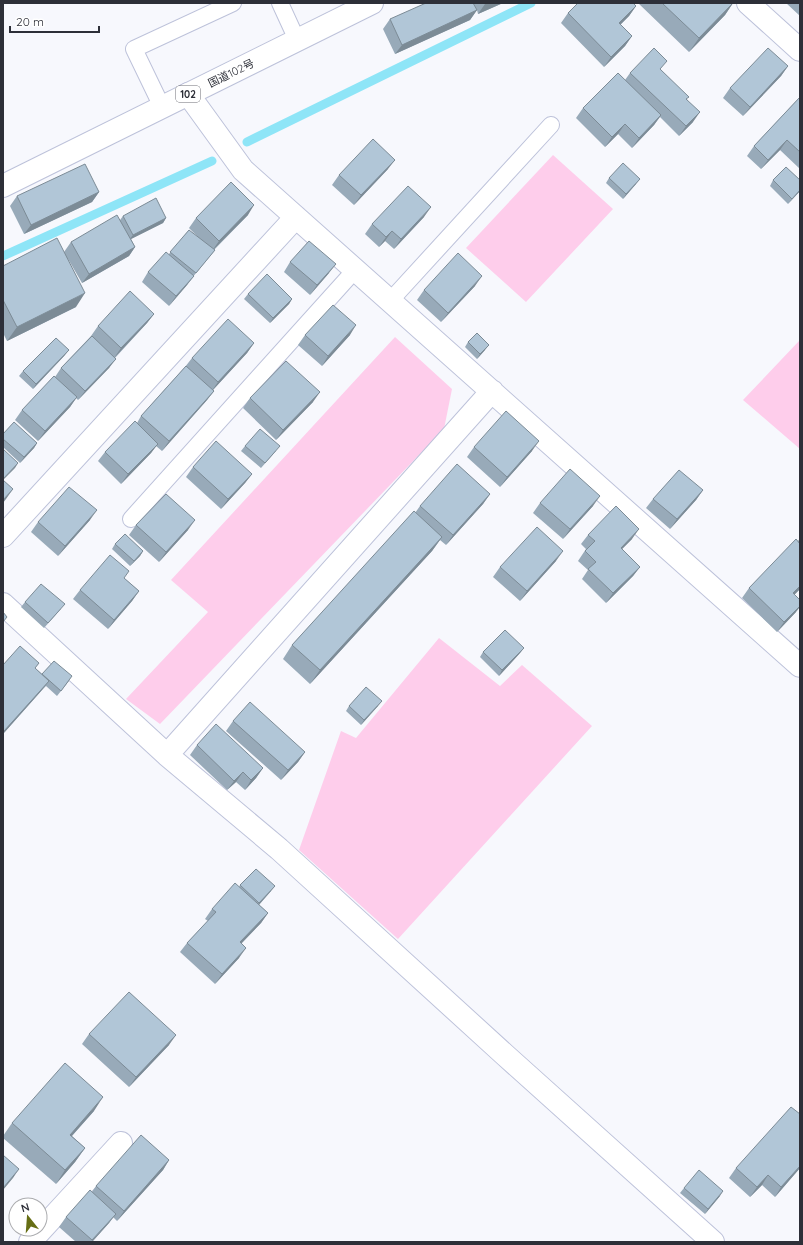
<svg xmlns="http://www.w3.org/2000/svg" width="803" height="1245" font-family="Quicksand,'Noto Sans JP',sans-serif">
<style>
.green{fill:#fecdeb}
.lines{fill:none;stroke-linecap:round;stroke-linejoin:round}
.stream{stroke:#8ee5f7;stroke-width:9}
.service-casing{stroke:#bdc2da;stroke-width:18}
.minor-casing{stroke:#bdc2da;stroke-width:24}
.trunk-casing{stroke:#bdc2da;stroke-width:24}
.service{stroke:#fff;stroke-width:16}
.minor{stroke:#fff;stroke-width:22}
.trunk{stroke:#fff;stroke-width:22}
.wall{fill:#98aab9}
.shaded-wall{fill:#7c8b96}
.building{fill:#b1c6d7;stroke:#7c8b96}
.labels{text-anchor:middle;stroke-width:3;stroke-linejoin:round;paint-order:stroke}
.shield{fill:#fff;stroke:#6c6d74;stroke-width:1}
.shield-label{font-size:10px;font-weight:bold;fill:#2d2f38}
.street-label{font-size:11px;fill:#2d2f38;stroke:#fff}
</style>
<rect width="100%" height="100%" fill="#f7f8fd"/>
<path class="green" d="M553,155L613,209L526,302L466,248Z
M395,337L452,389L444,429L160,724L126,699L208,612L171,580Z
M799,341L800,342V449L743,400Z
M439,638L500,686L522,665L592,726L398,939L299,850L341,731L356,738Z"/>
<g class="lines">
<path class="stream" d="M247,142L531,3
M3,256L212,161"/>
<defs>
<path id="service" d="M280,3L297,40
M162,107L134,49L233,3
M390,301L551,125
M131,519L355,270"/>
<path id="minor" d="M748,3L800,50
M188,94L243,170L800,666
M3,536L296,217
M3,604L167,755L279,849L505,1055L713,1242
M167,755L492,391
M30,1242L121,1143"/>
<path id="trunk" d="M3,186L372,3"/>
</defs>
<use href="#service" class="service-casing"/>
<use href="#minor" class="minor-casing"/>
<use href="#trunk" class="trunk-casing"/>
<use href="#service" class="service"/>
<use href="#minor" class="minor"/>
<use href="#trunk" class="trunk"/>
</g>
<path class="wall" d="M473,3H503L478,14L477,10L470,20L395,54L383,29L390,19Z
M638,3H733L725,15L689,52Z
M786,3H800V16Z
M636,6L629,16L620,25L632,36L625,46L604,67L561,23L568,13Z
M788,66L781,76L743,116L723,98L730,88Z
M661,70L687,99L693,122L679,136L660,117L654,125L632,148L618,134L605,147L576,118L583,108L625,80L630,73Z
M800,97V169L780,150L761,169L747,156L754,146Z
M388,169L354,205L332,185L339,175Z
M609,178L636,184L623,199L606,183Z
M773,180H800V191L788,204L770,186Z
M99,192L92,202L24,234L10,206L17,196Z
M248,215L214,250H215L211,255L192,278L187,285L169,306L142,282L148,272L169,254L189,230L200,239L189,228L196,218Z
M123,216L166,218L163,223L131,239L135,247L129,256L82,283L68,259L76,307L7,341L3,333V266L64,252L71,242L120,220Z
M424,217L394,249L385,241L379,247L365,234L372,224Z
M290,262L329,273L310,295L284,272Z
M475,286L441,322L417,300L424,290Z
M248,294L292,299L289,304L270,323L244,299Z
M154,314L147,323L115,358L109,368L78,400L76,398L70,407L38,441L15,420L22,410L55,377L61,368L91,336L98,326Z
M305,335H350L322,366L298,345Z
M468,342L485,350L477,359L465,347Z
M254,343L247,353L213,390L214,391L207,400L162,451L156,446L151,453L121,484L98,461L105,452L137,423L141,416L185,367L192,358Z
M65,355L33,389L19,376L23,371Z
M250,398L313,402L276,440L243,408Z
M3,434L37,443L34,448L20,463L3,447Z
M245,446L276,451L261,468L241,451Z
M474,447L532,451L500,487L467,457Z
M193,467L252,474L245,483L221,509L186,477Z
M703,490L696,500L670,529L646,508L653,499Z
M490,494L483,504L446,545L440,540L432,551L310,684L283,659L292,645L415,513L420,506Z
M540,503L593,506L563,539L533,513Z
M90,520L58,556L31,532L38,522Z
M136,525L188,530L159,562L129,535Z
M588,535L632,539L622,549L640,567L633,576L606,603L582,579L588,570L578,561L586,549L581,544Z
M800,538V589L794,595L796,612L777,632L742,598L749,588L798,541Z
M115,544L143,551L140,556L130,566L112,549Z
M556,561L520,601L493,577L500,567Z
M124,578L139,591L132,601L108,629L73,599L80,590Z
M25,602L61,609L44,628L21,607Z
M524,648L520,653L499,676L480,657L483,652Z
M39,663L35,668L42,674L69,681L57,696L46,686L42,690L3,734V665Z
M349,706H378L361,725L346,711Z
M233,721L305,752L298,762L281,780L226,731Z
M197,745L263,768L256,778L245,790L236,782L227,790L190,755Z
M240,885L271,891L259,905L268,913L261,923L241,944L239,958L215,984L180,952L187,943L208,921L205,919L212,909L239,887Z
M89,1034L169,1045L129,1087L82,1044Z
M94,1111L72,1136L85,1148L75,1162L56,1184L3,1138V1136L12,1123Z
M800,1114V1168L775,1197L762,1185L750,1197L729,1178L736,1168Z
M169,1160L163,1170L117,1221L113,1217L109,1223L92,1242H76L59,1227L66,1217L92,1192L96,1186Z
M684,1188L720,1196L705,1214L680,1193Z"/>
<path class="shaded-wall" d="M487,3H503L478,14L485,4Z
M733,3L725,15L689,52L699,38Z
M636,6L629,16L612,33L619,23Z
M477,10L470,20L395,54L402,45Z
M632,36L625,46L604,67L611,57Z
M788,66L781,76L743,116L750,107Z
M700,112L693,122L679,136L686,126Z
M661,115L654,125L632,148L639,138Z
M625,124L618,134L605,147L612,137Z
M787,140L780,150L761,169L768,160Z
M395,160L388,169L354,205L361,195Z
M640,179L636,184L623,199L626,194Z
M800,190V191L788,204L792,199Z
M99,192L92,202L24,234L31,225Z
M254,205L248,215L212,251L219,241Z
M431,207L424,217L394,249L401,239Z
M166,218L163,223L129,240L133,235Z
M392,231L385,241L379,247L386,237Z
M135,247L129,256L82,283L89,274Z
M336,264L329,273L310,295L317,285Z
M194,276L187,285L169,306L176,296Z
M482,276L475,286L441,322L448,313Z
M85,293L76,307L7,341L17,327Z
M292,299L289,304L270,323L273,318Z
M154,314L147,323L114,358L121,348Z
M356,325L350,335L322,366L328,356Z
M254,343L247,353L211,392L218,382Z
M489,345L485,350L477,359L480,354Z
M69,350L65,355L33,389L36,384Z
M116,359L109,368L78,400L85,391Z
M214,391L207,400L162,451L169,441Z
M320,392L313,402L276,440L283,430Z
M77,397L70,407L38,441L45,431Z
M539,441L532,451L500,487L507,477Z
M37,443L34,448L20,463L24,457Z
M158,444L151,453L121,484L128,474Z
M18,463L15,468L3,480V479Z
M252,474L245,483L221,509L228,499Z
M13,489L6,499L3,503V500Z
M703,490L696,500L670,529L677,519Z
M490,494L483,504L446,545L453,535Z
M600,496L593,506L563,539L570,529Z
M97,510L90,520L58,556L65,546Z
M195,520L188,530L159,562L166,552Z
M639,529L632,539L614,557L621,548Z
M442,537L432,551L310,684L320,670Z
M143,551L140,556L130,566L134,561Z
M563,551L556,561L520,601L527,591Z
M640,567L633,576L606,603L613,593Z
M800,586V589L786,603L793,593Z
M139,591L132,601L108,629L114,620Z
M800,606V607L796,612L777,632L784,622Z
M524,648L520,653L499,676L502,670Z
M49,681L42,690L3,734V732L4,731Z
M382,701L378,706L361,725L364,720Z
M305,752L298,762L281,780L288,770Z
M263,768L256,778L245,790L251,780Z
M243,772L236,782L227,790L234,781Z
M275,886L271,891L256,908L259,903Z
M268,913L261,923L233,952L240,942Z
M246,948L239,958L215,984L222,974Z
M176,1035L169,1045L129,1087L136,1077Z
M103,1097L94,1111L60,1149L70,1135Z
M85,1148L75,1162L56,1184L65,1170Z
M169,1160L163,1170L117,1221L124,1211Z
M800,1166V1168L775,1197L781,1187Z
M19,1169L13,1178L3,1190V1188Z
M768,1175L762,1185L750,1197L757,1187Z
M723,1191L720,1196L705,1214L708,1209Z
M116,1214L109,1223L92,1242H91Z"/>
<path class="building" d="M426,3H473L477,10L402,45L390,19Z
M578,3H633L636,6L619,23L632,36L611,57L568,13Z
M662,3H733L699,38Z
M654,48L667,61L660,69L689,97L686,99L700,112L686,126L630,73Z
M768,48L788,66L750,107L730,88Z
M618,73L661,115L639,138L625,124L612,137L583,108Z
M800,97V152L787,140L768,160L754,146Z
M373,139L395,160L361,195L339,175Z
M623,163L640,179L626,194L609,178Z
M85,164L99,192L31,225L17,196Z
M786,167L800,180V190L792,199L773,180Z
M231,182L254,205L219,241L196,218Z
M408,186L431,207L401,239L392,231L386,237L372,224Z
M156,198L166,218L133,235L123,216Z
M117,215L135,247L89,274L71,242Z
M189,230L215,250L196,273L170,252Z
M57,238L85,293L17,327L3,300V266Z
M309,241L336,264L317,285L290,262Z
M166,252L194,276L176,296L148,272Z
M458,253L482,276L448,313L424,290Z
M267,274L292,299L273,318L248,294Z
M130,291L154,314L121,348L98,326Z
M333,305L356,325L328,356L305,335Z
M228,319L254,343L218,382L192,358Z
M477,333L489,345L480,354L468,342Z
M92,336L116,359L85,391L61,368Z
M56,338L69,350L36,384L23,371Z
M286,361L320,392L283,430L250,398Z
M186,366L214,391L169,441L141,416Z
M54,376L77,397L45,431L22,410Z
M506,411L539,441L507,477L474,447Z
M135,421L158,444L128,474L105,452Z
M14,422L37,443L24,457L3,439V434Z
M260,429L280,446L265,463L245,446Z
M216,441L252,474L228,499L193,467Z
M3,449L18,463L3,479Z
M457,464L490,494L453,535L420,506Z
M570,469L600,496L570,529L540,503Z
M679,470L703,490L677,519L653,499Z
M3,480L13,489L3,500Z
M69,487L97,510L65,546L38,522Z
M166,494L195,520L166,552L136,525Z
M616,506L639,529L621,548L640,567L613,593L588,569L596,562L585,551L595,541L588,535Z
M414,511L442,537L320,670L292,645Z
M537,527L563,551L527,591L500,567Z
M125,534L143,551L134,561L115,544Z
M796,539L800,544V586L793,593L800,600V606L784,622L749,588Z
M110,555L129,571L124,578L139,591L114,620L80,590Z
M41,584L65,604L48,623L25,602Z
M3,612L7,617L3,622Z
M505,630L524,648L502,670L483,652Z
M20,646L39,663L35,668L49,681L4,731L3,730V665Z
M54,661L72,676L61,691L42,674Z
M366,687L382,701L364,720L349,706Z
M250,702L305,752L288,770L233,721Z
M216,724L263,768L251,780L243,772L234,781L197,745Z
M256,869L275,886L259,903L240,885Z
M235,883L268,913L240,942L246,948L222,974L187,943L216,912L212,909Z
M129,992L176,1035L136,1077L89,1034Z
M65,1063L103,1097L70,1135L85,1148L65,1170L12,1123Z
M791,1107L800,1114V1166L781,1187L768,1175L757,1187L736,1168Z
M141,1135L169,1160L124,1211L96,1186Z
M3,1155L19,1169L3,1188Z
M699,1170L723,1191L708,1209L684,1188Z
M90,1190L116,1214L92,1240L66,1217Z"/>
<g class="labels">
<rect class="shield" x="176" y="86" width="24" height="16" rx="3"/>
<g class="shield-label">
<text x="188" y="98">102</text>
</g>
<g class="street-label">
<text transform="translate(231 73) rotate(-26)" y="4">国道102号</text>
</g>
</g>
<rect width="803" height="1245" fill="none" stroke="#2d2f38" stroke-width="8"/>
<g transform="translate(28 1217) rotate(343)"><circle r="19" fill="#ffffff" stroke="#abacaf"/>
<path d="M0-3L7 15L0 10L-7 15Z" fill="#666e14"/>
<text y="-6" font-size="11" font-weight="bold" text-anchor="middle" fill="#2d2f38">N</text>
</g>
<path d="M10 26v6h89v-6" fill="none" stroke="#2d2f38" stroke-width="2"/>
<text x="16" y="26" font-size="12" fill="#2d2f38" stroke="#ffffff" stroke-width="3" paint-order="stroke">20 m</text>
</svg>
